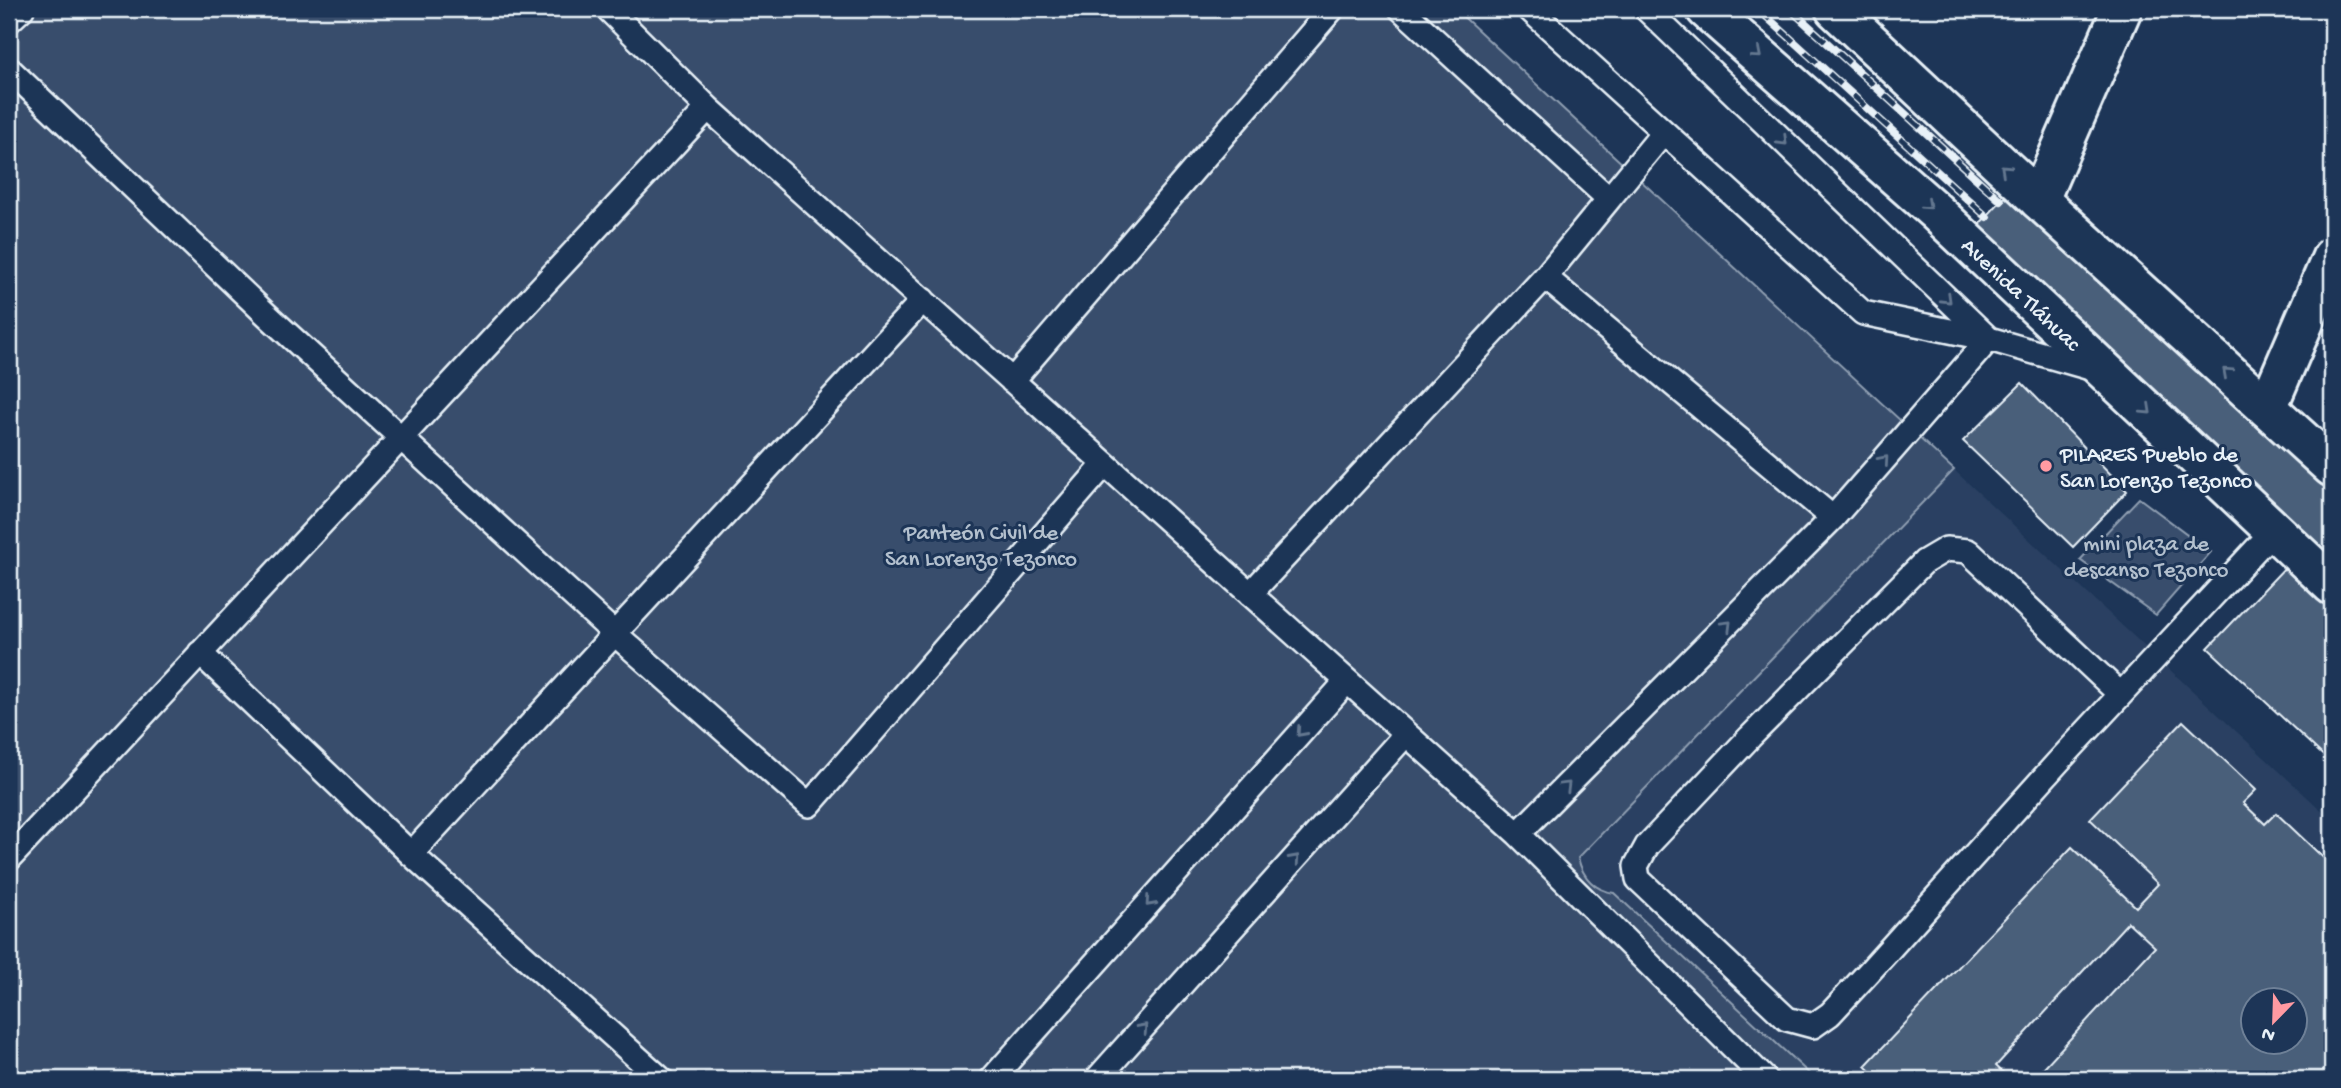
<svg xmlns="http://www.w3.org/2000/svg" width="2341" height="1088" font-family="'Gochi Hand',sans-serif">
<style>
.built{fill:#2a4162;fill-rule:evenodd}
.green{fill:#374d6c;stroke:#909fb2;stroke-width:2}
.building{fill:#495e7a;stroke:#e8f1f8;stroke-width:2;fill-rule:evenodd}
.lines{fill:none;stroke-linecap:round;stroke-linejoin:round}
.service-casing{stroke:#e8f1f8;stroke-width:28}
.minor-casing{stroke:#e8f1f8;stroke-width:44}
.secondary-casing{stroke:#e8f1f8;stroke-width:44}
.service{stroke:#1d3557;stroke-width:23}
.minor{stroke:#1d3557;stroke-width:38}
.secondary{stroke:#1d3557;stroke-width:38}
.rail-casing{stroke:#e8f1f8;stroke-width:8}
.rail{stroke:#1d3557;stroke-width:5;stroke-dasharray:16;stroke-linecap:butt}
.oneway{stroke:#64778f}
.poi-dot{fill:#ff9aa2;stroke:#1d3557;stroke-width:2.5}
.labels{text-anchor:middle;stroke-width:6;stroke-linejoin:round;paint-order:stroke}
.street-label{font-size:23px;fill:#e8f1f8;stroke:#1d3557}
.poi-label{font-size:23px;fill:#e8f1f8;stroke:#1d3557;text-anchor:start}
.park-label{font-size:23px;fill:#b3c0ce;stroke:#1d3557}
</style>
<rect width="100%" height="100%" fill="#1d3557"/>
<filter id="ink" filterUnits="userSpaceOnUse"><feTurbulence type="fractalNoise" baseFrequency=".0143" numOctaves="2"/><feDisplacementMap in="SourceGraphic" scale="14" xChannelSelector="R" yChannelSelector="G"/><feConvolveMatrix kernelMatrix="1 2 1 2 8 2 1 2 1" color-interpolation-filters="sRGB"/></filter>
<g filter="url(#ink)">
<path class="built" d="M1954,470L2332,820V1079H1815L1614,893L1604,892L1591,884L1581,872L1578,858ZM2254,1000H2296V1042H2254Z"/>
<path class="green" d="M9,9H1455L1954,470L1578,858C1583,878 1594,890 1614,893L1815,1079H9Z
M2139,498L2211,552L2156,615L2080,560Z"/>
<path class="building" d="M2030,170L2332,451V764L2208,648L2292,560L1957,248Z
M2022,383L2127,491L2073,547L1963,441Z
M2183,721L2256,790L2243,803L2265,824L2276,813L2332,866V1079H2033L2155,947L2128,922L1996,1066L2010,1079H1878L1865,1066L2072,847L2136,907L2158,884L2090,819ZM2254,1000H2296V1042H2254Z"/>
<g class="lines">
<defs>
<path id="service" d="M608,9L708,108L1518,834L1765,1079
M1401,9L1609,199L1663,133
M1529,9L1863,313L1989,339L2097,370
M9,21L22,9
M9,69L267,315L614,633L809,805L1105,464
M1545,277L1833,518
M1012,381L1332,9
M1250,594L1545,277L1609,199
M200,653L411,854L661,1079
M2120,694L1968,551L1946,549L1924,562L1750,737L1647,846L1636,866L1638,879L1787,1019L1813,1026L1830,1014L1868,973L2058,762L2275,529
M1518,834L1833,518L1989,339L1646,9
M411,854L923,300
M9,859L708,108
M992,1079L1347,681
M1097,1079L1405,735"/>
<path id="minor" d="M2039,200L2122,9
M2267,408L2332,257"/>
<path id="secondary" d="M1706,9L1935,211L2332,585
M1835,9L2039,200L2332,467"/>
</defs>
<use href="#service" class="service-casing"/>
<use href="#minor" class="minor-casing"/>
<use href="#secondary" class="secondary-casing"/>
<use href="#service" class="service"/>
<use href="#minor" class="minor"/>
<use href="#secondary" class="secondary"/>
<defs>
<path id="rail" d="M1758,9L1987,217
M1790,9L2001,201"/>
</defs>
<use href="#rail" class="rail-casing"/>
<use href="#rail" class="rail"/>
</g>
<defs><path id="oneway-chevron" d="M-2-3.5L2.5 0L-2 3.5" fill="none" stroke-width="1.6" stroke-linecap="round" stroke-linejoin="round" transform="scale(1.75)"/></defs>
<g class="oneway">
<use href="#oneway-chevron" transform="translate(1757 54) rotate(41)"/>
<use href="#oneway-chevron" transform="translate(1783 141) rotate(44)"/>
<use href="#oneway-chevron" transform="translate(2005 169) rotate(-137)"/>
<use href="#oneway-chevron" transform="translate(1927 205) rotate(42)"/>
<use href="#oneway-chevron" transform="translate(1947 299) rotate(44)"/>
<use href="#oneway-chevron" transform="translate(2227 372) rotate(-138)"/>
<use href="#oneway-chevron" transform="translate(2147 410) rotate(43)"/>
<use href="#oneway-chevron" transform="translate(1884 460) rotate(-49)"/>
<use href="#oneway-chevron" transform="translate(1727 625) rotate(-45)"/>
<use href="#oneway-chevron" transform="translate(1301 732) rotate(132)"/>
<use href="#oneway-chevron" transform="translate(1566 786) rotate(-45)"/>
<use href="#oneway-chevron" transform="translate(1295 859) rotate(-48)"/>
<use href="#oneway-chevron" transform="translate(1150 902) rotate(132)"/>
<use href="#oneway-chevron" transform="translate(1143 1028) rotate(-48)"/>
</g>
</g>
<circle class="poi-dot" cx="2046" cy="466" r="7"/>
<g class="labels">
<g class="street-label">
<text transform="translate(2022 293) rotate(43)" y="8">Avenida Tláhuac</text>
</g>
<g class="poi-label">
<text x="2060" y="461">PILARES Pueblo de<tspan x="2060" dy="26">San Lorenzo Tezonco</tspan></text>
</g>
<g class="park-label">
<text x="981" y="539">Panteón Civil de<tspan x="981" dy="26">San Lorenzo Tezonco</tspan></text>
<text x="2146" y="550">mini plaza de<tspan x="2146" dy="26">descanso Tezonco</tspan></text>
</g>
</g>
<rect width="2341" height="1088" fill="none" stroke="#1d3557" stroke-width="35"/>
<rect x="18" y="18" width="2306" height="1053" fill="none" stroke="#e8f1f8" stroke-width="2.5" filter="url(#ink)"/>
<g transform="translate(2274 1021) rotate(203)"><circle r="33" fill="#1d3557" stroke="#6e8097" stroke-width="2"/>
<path d="M0-5L12 26L0 18L-12 26Z" fill="#ff9aa2"/>
<text y="-10" font-size="19" font-weight="bold" text-anchor="middle" fill="#e8f1f8">N</text>
</g>
</svg>
